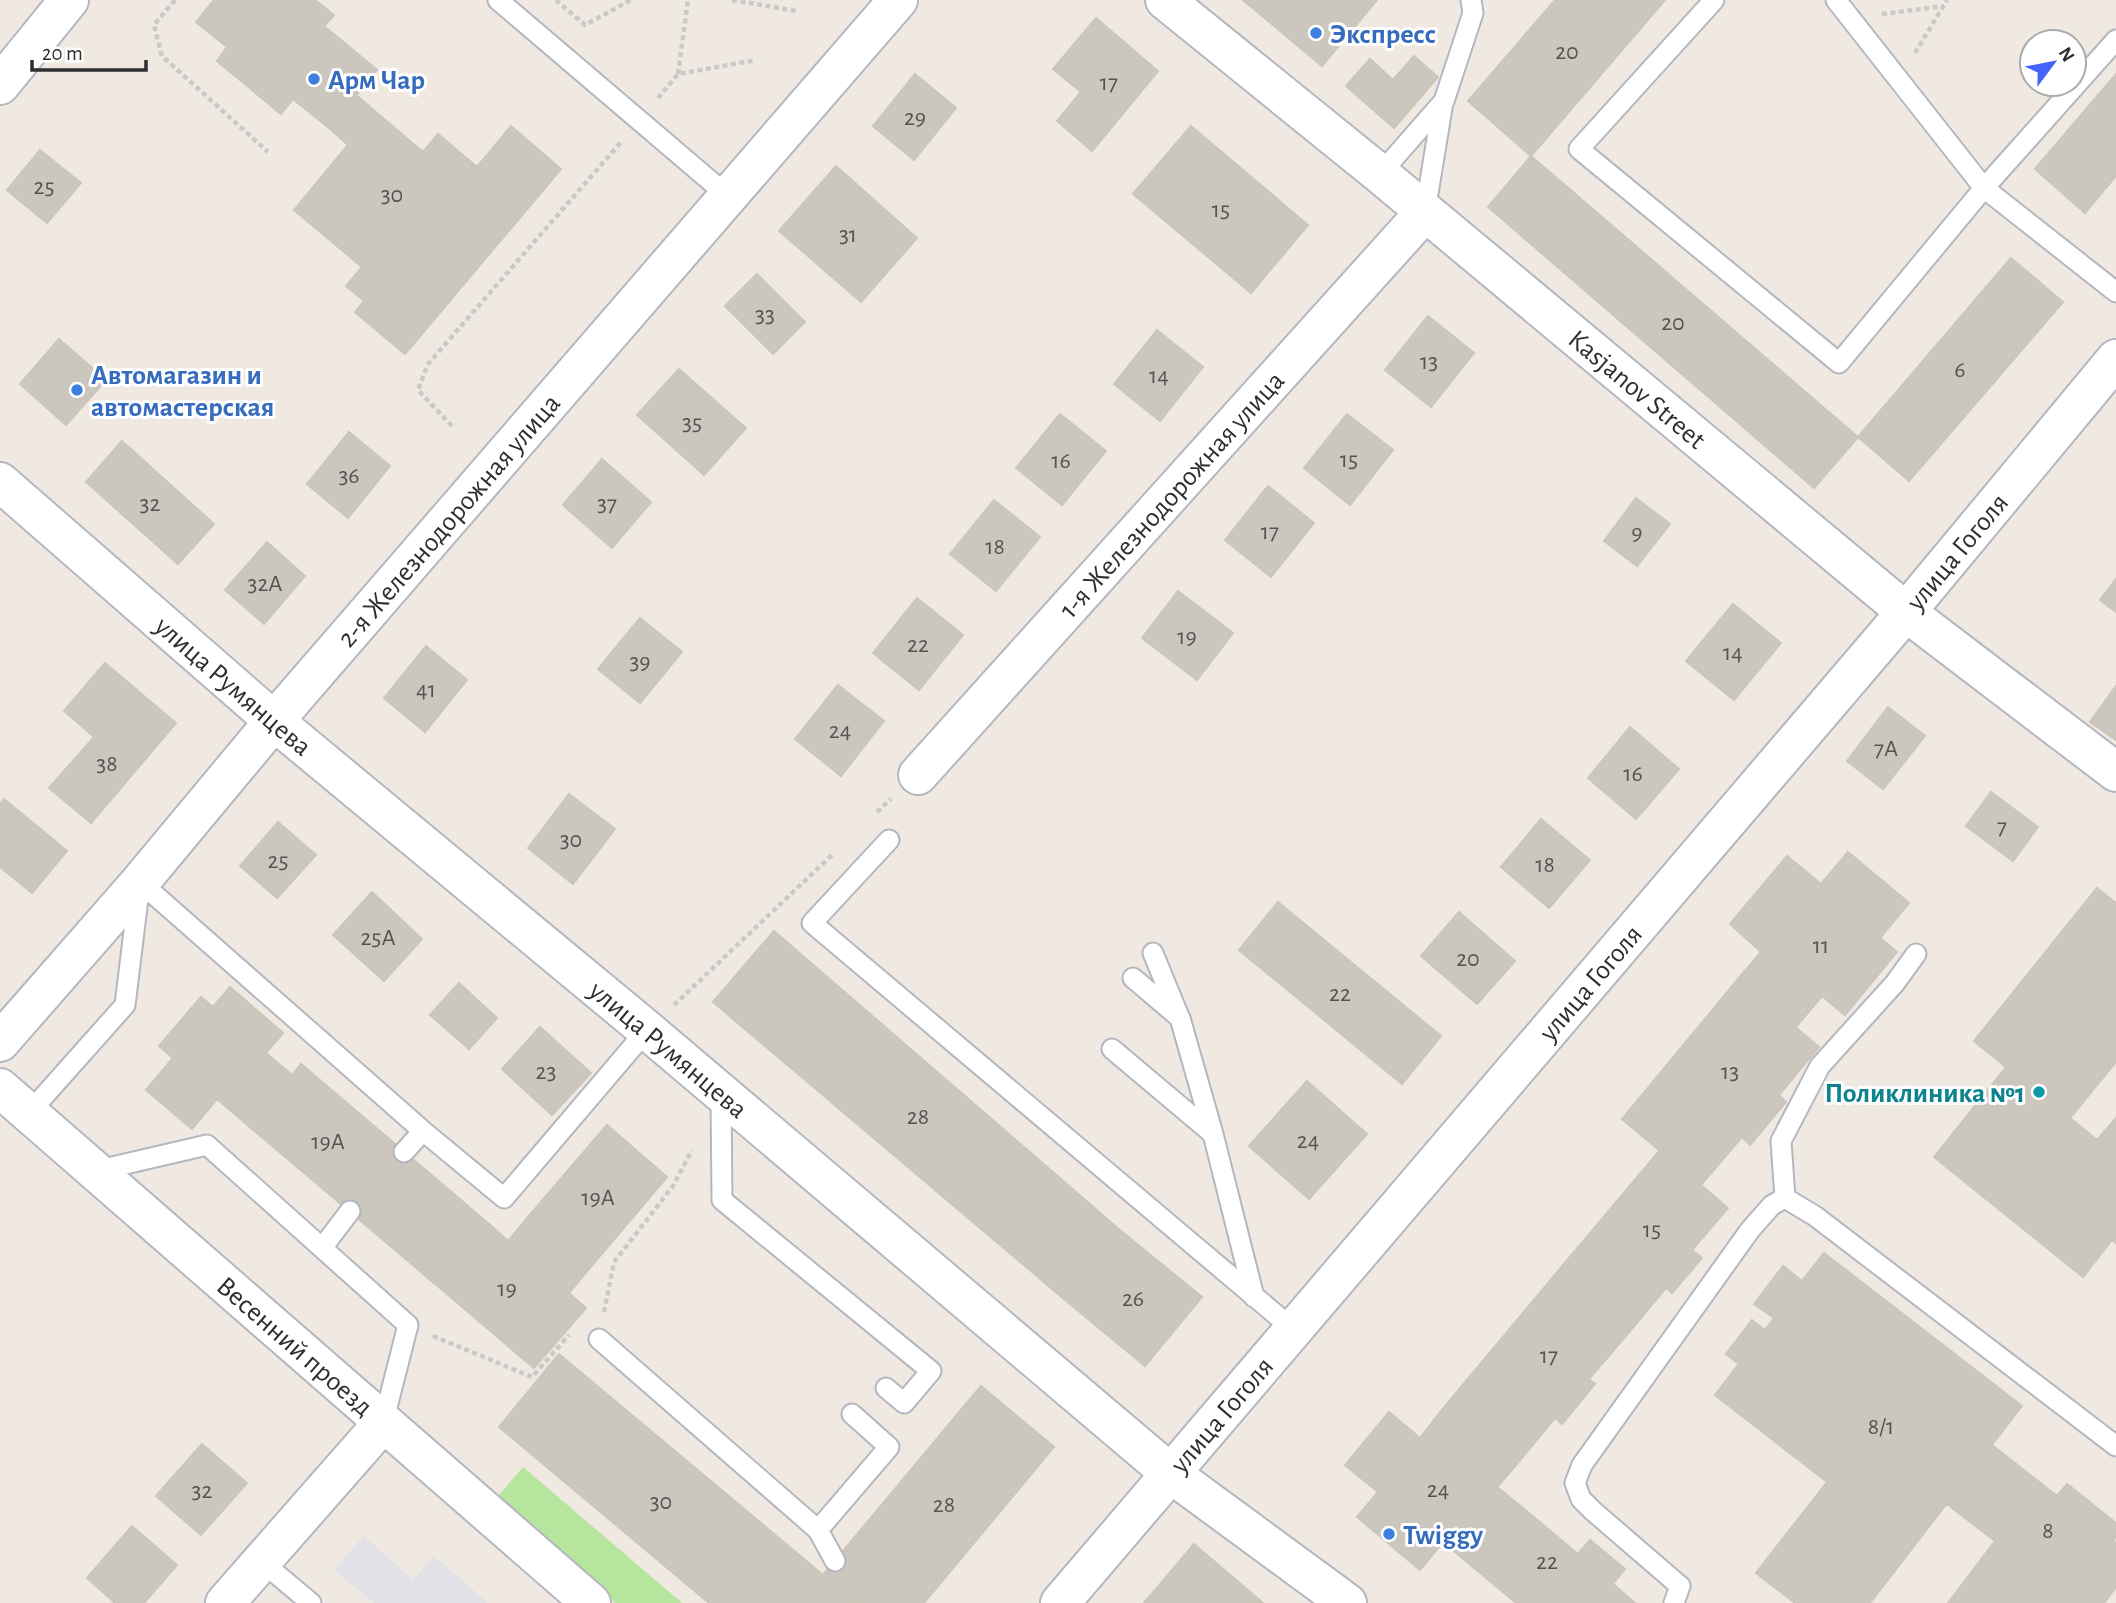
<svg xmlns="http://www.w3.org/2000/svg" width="2116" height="1603" font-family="'Alegreya Sans',sans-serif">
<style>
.industrial{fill:#e3e1e8}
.green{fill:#b6e59e}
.building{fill:#cbc7bf;stroke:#cbc5ba;stroke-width:2}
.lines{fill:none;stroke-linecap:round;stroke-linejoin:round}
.lane-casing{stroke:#b4b7c1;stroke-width:23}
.street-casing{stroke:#b4b7c1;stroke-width:42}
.secondary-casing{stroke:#b4b7c1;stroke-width:42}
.path{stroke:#c9c9c9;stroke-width:4.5;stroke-dasharray:5 3.5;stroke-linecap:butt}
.lane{stroke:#fff;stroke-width:19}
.street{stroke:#fff;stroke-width:38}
.secondary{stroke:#fff;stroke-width:38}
.shop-dot{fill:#3f7fe0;stroke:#fff;stroke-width:2.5}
.culture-dot{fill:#0f9aa8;stroke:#fff;stroke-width:2.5}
.labels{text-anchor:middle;stroke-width:6;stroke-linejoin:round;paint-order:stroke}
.number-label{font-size:24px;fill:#555452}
.shop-label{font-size:28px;font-weight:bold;fill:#366cbe;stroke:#fff;text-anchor:start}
.street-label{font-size:28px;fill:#2e2e2e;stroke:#fff}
.culture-label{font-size:28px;font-weight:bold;fill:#0d838f;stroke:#fff;text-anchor:end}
</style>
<rect width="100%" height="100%" fill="#efe9e1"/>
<path class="industrial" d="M364,1536L413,1580L434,1556L488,1603H374L334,1570Z"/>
<path class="green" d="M523,1467L682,1603H615L494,1501Z"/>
<path class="building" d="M214,0H315L334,15L324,26L377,70L329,128L293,99L281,114L217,61L227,47L196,22Z
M1243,0H1377L1322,66Z
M1555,0H1665L1531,156L1468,101Z
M1096,18L1158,71L1092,151L1057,121L1081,92L1053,69Z
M1414,56L1438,77L1394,128L1346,86L1370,59L1393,80Z
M915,74L956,108L914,160L873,126Z
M2116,74V176L2085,213L2035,169Z
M356,95L423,152L438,134L490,178L377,311L346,286L362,267L294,210L348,145L329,128Z
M511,126L561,169L405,354L355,312L364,301L377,311L490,178L477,167Z
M1191,126L1308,225L1251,293L1133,194Z
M40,150L81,183L47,223L7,190Z
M1531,156L1858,437L1814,488L1488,207Z
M836,166L917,238L861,302L779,231Z
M2011,258L2063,302L1909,481L1858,437Z
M757,274L805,322L773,354L725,306Z
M1428,316L1474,353L1431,407L1385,370Z
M1157,330L1203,367L1160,421L1114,384Z
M59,339L106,380L66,425L20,384Z
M679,369L746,428L704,475L637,415Z
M1060,414L1106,451L1062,505L1016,468Z
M1347,414L1393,450L1350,505L1304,468Z
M349,432L390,466L348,518L307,484Z
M122,441L214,524L178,564L86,482Z
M602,459L651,502L612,548L563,505Z
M1268,486L1314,523L1271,577L1225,540Z
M1636,498L1670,524L1637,566L1604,541Z
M994,500L1040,537L996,591L950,554Z
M267,542L305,576L264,624L225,590Z
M2116,579V612L2100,600Z
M1178,591L1233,633L1197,680L1142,638Z
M917,598L963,635L919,690L873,653Z
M1733,604L1781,643L1734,700L1686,661Z
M640,618L682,652L640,703L598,669Z
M426,646L467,680L425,732L384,698Z
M105,663L176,723L91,823L49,788L94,737L64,711Z
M838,685L884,721L841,776L795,739Z
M2116,686V740L2090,722Z
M1888,707L1925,736L1883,789L1847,761Z
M1630,727L1679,769L1636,819L1588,778Z
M1991,792L2038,827L2013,861L1966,826Z
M569,794L615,829L573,884L528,848Z
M4,799L67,851L32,893L0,867V805Z
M1541,819L1590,860L1549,908L1501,867Z
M278,822L316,855L277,898L240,866Z
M1848,852L1909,903L1880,938L1897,952L1845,1015L1822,996L1796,1027L1738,979L1761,952L1730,924L1787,856L1821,884Z
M2097,888L2116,903V1062L2070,1118L2097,1140L2116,1118V1243L2112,1240L2083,1277L1934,1157L2006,1067L1974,1041Z
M372,892L422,939L384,981L333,935Z
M1278,902L1441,1036L1402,1084L1239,950Z
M1459,912L1515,961L1477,1004L1421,956Z
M774,931L1120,1230L1064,1299L713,1002Z
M1738,979L1819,1047L1779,1095L1786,1102L1750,1145L1742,1137L1701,1185L1622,1119Z
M459,983L497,1018L469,1049L430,1015Z
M230,987L283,1033L266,1053L292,1075L301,1064L488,1223L434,1283L217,1099L192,1129L146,1090L173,1058L159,1046L201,997L213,1007Z
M540,1027L591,1073L552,1115L502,1069Z
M1307,1081L1367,1134L1309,1199L1249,1146Z
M607,1125L667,1177L589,1269L528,1217Z
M1660,1150L1728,1208L1692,1250L1702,1258L1672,1293L1666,1288L1630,1331L1559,1270Z
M528,1217L589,1269L569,1293L586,1308L534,1368L434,1283L488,1223L508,1241Z
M1120,1230L1202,1297L1145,1366L1064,1299Z
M1824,1253L2022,1406L1870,1603H1795L1756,1573L1827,1482L1715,1395L1774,1318L1754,1304L1783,1266L1802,1281Z
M1559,1270L1630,1331L1589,1379L1595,1384L1562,1424L1555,1418L1516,1465L1445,1406Z
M1752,1320L1764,1330L1739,1364L1726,1354Z
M559,1354L823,1575L856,1603H709L499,1427Z
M981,1386L1054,1447L924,1603H856L823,1575Z
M1445,1406L1516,1465L1497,1487L1523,1508L1473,1567L1443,1542L1420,1570L1357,1517L1378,1492L1345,1465L1389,1412L1420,1438Z
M202,1444L247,1483L201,1535L156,1496Z
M1992,1445L2057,1496L2067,1484L2116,1523V1537L2113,1541L2116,1543V1587L2104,1603H1948L1995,1541L1947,1504Z
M1523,1508L1578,1554L1590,1540L1625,1569L1613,1584L1635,1603H1516L1473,1567Z
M132,1526L177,1565L144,1603H115L87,1578Z
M1194,1544L1263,1603H1144Z"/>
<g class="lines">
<defs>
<path id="lane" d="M498,0L728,196
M1714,0L1579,149L1839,363L1984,188L2116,40
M1836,0L1984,188L2116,292
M1380,174L1444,101L1473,13L1471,0
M1425,212L1443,102
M889,840L812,923L1293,1329
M1153,953L1178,1014
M1133,978L1180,1018L1213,1134
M1112,1049L1213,1134L1254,1297
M721,1095L722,1200L931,1371L904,1403L886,1388
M28,1114L125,1005L140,882L423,1131L504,1198L647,1030
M404,1152L423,1131
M95,1171L207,1145L408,1325L383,1423
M1785,1198L1781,1141L1820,1066L1895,983L1916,954
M322,1248L350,1211
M599,1339L818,1530L889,1447L852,1414
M818,1530L835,1561
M261,1561L311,1603
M1674,1603L1680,1586L1593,1511L1581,1499L1575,1483L1582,1465L1750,1230L1772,1205L1785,1198L1815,1216L2116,1446"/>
<g id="street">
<path id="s1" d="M1165,0L1380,174L1906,612L2116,772"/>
<path d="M0,85L69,0"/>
<path id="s2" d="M0,482L274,721L647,1030L1170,1473L1347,1603"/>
<path id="s3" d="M918,775L1425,212"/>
<path id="s4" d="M0,1088L591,1603"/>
<path d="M225,1603L383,1423"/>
</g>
<g id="secondary">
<path id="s5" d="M0,1042L140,882L274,721L898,0"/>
<path id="s6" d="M1060,1603L1906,612L2116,359"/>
</g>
</defs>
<use href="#lane" class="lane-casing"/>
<use href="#street" class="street-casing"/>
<use href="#secondary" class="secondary-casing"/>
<path class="path" d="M175,0L154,25L162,56L268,152
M556,0L585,25L631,0
M732,0L797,11
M1882,14L1944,6
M1915,53L1947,0
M678,74L688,0
M658,98L678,74L756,60
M452,426L418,390L428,364L622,141
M877,812L891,799
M674,1005L833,854
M604,1312L614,1262L673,1186L692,1150
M433,1336L532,1377L569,1335"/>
<use href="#lane" class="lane"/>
<use href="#street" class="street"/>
<use href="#secondary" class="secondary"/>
</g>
<g class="shop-dot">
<circle cx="1316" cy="33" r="7"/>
<circle cx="314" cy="79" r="7"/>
<circle cx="77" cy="390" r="7"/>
<circle cx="1389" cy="1534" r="7"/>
</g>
<circle class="culture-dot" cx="2039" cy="1092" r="7"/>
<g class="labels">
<g class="number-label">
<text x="1567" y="59">20</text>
<text x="1109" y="90">17</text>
<text x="915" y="125">29</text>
<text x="44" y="194">25</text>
<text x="392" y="202">30</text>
<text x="1221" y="217">15</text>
<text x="848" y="242">31</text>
<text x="765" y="322">33</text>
<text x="1673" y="330">20</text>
<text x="1429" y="369">13</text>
<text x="1960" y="377">6</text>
<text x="1159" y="383">14</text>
<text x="692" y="430">35</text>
<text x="1349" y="467">15</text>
<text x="1061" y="468">16</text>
<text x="349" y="483">36</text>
<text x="150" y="511">32</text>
<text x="607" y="511">37</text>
<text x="1270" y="539">17</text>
<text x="1637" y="540">9</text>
<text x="995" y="554">18</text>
<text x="265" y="591">32А</text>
<text x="1187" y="644">19</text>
<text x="918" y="652">22</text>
<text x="1733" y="660">14</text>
<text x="640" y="669">39</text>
<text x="426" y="697">41</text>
<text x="840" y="738">24</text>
<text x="1886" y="756">7А</text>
<text x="107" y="771">38</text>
<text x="1633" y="781">16</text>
<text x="2002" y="834">7</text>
<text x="571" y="847">30</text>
<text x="278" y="868">25</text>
<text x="1545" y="872">18</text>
<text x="378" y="945">25А</text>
<text x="1821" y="953">11</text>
<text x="1468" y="966">20</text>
<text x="1340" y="1001">22</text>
<text x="546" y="1079">23</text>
<text x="1730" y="1079">13</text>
<text x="918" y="1124">28</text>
<text x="1308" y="1148">24</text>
<text x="328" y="1149">19А</text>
<text x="598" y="1205">19А</text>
<text x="1652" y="1237">15</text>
<text x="507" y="1296">19</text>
<text x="1133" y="1306">26</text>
<text x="1549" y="1363">17</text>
<text x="1881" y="1434">8/1</text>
<text x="1438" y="1497">24</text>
<text x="202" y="1498">32</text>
<text x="661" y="1509">30</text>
<text x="944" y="1512">28</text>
<text x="2048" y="1538">8</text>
<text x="1547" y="1569">22</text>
</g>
<g class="shop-label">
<text x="1330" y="43">Экспресс</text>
<text x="328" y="89">Арм Чар</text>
<text x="91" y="384">Автомагазин и<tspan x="91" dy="32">автомастерская</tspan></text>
<text x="1403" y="1544">Twiggy</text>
</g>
<g class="street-label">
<text dy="10" stroke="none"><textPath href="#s1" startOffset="612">Kasjanov Street</textPath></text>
<text dy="10" stroke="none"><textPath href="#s3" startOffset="378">1-я Железнодорожная улица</textPath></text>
<text dy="10" stroke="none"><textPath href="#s5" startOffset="688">2-я Железнодорожная улица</textPath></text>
<text dy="10" stroke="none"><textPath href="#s6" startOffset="1382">улица Гоголя</textPath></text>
<text dy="10" stroke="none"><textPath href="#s2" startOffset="310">улица Румянцева</textPath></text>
<text dy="10" stroke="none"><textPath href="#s6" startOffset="816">улица Гоголя</textPath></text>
<text dy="10" stroke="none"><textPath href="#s2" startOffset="877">улица Румянцева</textPath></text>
<text dy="10" stroke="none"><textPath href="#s4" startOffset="392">Весенний проезд</textPath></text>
<text dy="10" stroke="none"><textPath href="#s6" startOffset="248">улица Гоголя</textPath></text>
</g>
<g class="culture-label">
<text x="2025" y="1102">Поликлиника №1</text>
</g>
</g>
<g transform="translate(2053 63) rotate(58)"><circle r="33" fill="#ffffff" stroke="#ababab" stroke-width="2"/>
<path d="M0-5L12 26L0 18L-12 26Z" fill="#4264fb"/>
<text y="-10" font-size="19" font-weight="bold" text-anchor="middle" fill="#2e2e2e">N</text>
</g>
<path d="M32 60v10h114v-10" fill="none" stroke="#2e2e2e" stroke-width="3.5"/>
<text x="42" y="60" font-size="21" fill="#2e2e2e" stroke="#ffffff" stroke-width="5" paint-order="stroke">20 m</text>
</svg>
